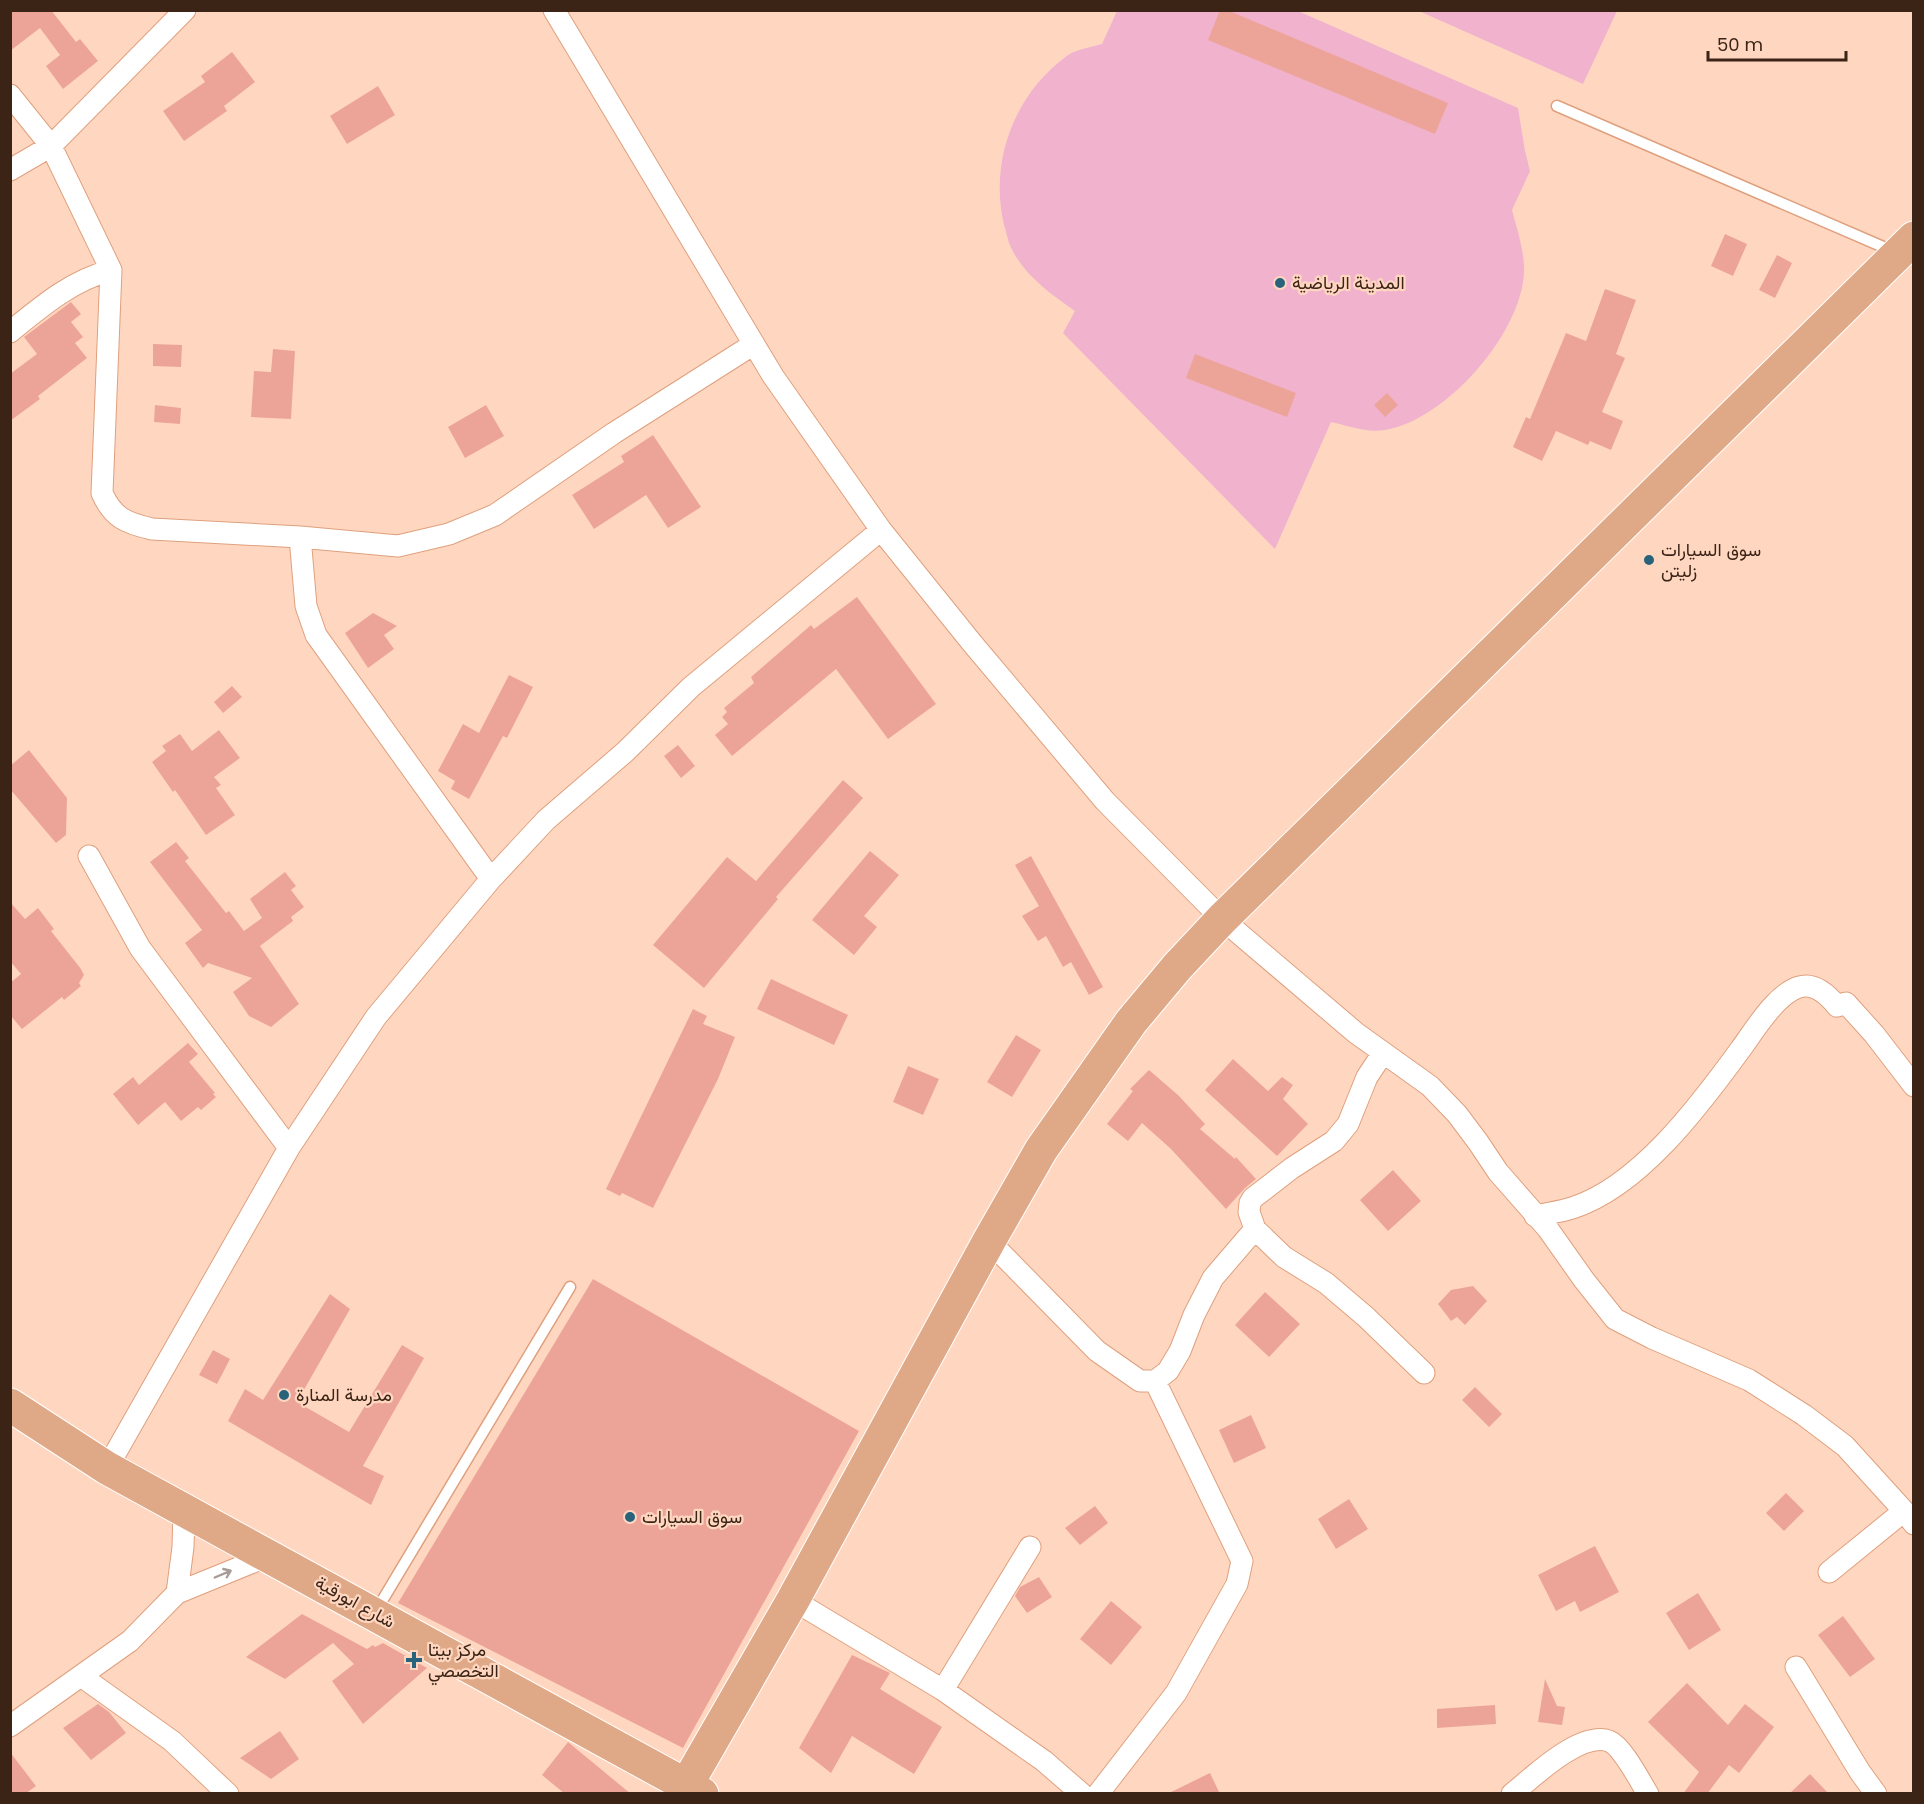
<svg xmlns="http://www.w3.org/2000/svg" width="1924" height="1804" font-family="Poppins,Vazirmatn,sans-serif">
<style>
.green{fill:#f1b2ce}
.building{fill:#eda498}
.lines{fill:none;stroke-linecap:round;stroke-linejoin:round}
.service-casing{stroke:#dfa07d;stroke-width:13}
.minor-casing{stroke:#dfa07d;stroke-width:23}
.primary-casing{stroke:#fff;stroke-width:35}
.service{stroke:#fff;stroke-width:10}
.minor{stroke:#fff;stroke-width:21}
.primary{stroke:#dfa886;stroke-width:33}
.oneway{stroke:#a79c96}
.poi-dot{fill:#29627b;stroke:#ffd7c1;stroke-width:2}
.labels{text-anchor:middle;stroke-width:4.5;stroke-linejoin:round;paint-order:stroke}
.poi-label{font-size:18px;fill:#3b2315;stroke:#ffd7c1;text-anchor:start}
.street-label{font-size:18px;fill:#3b2315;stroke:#ffd7c1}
</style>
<rect width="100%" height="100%" fill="#ffd7c1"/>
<path class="green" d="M1117,11H1298L1518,108L1525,151L1530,171L1512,210C1517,229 1525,253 1524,273C1521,334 1446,420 1385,430C1366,433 1349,426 1331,422L1275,549L1063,333L1075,311C1049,293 1021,273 1009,243C1007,237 1006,230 1004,225C989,161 1014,94 1068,55C1077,49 1092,47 1102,44Z
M1419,11H1617L1583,84Z"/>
<path class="building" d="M10,10H51L76,42L80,39L98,61L63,89L46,66L60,55L40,28L10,51Z
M1220,10H1227L1448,103L1435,134L1208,40Z
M232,52L255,82L224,106L227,111L184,141L163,111L205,82L201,76Z
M378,86L395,115L347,144L330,116Z
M1725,234L1747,244L1733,276L1711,266Z
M1777,255L1792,263L1775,298L1759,290Z
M1605,289L1636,300L1616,354L1625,358L1602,412L1623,421L1611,450L1590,441L1588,445L1556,431L1542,461L1513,447L1526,417L1530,419L1566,333L1586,341Z
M71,302L81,314L71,322L83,337L75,343L87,358L38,396L40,399L10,421V374L37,354L24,337Z
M153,344L182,345L181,367L153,366Z
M273,349L295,351L291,419L251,417L254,371L271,372Z
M1195,354L1296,393L1287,417L1186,378Z
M1387,393L1398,405L1385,417L1374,405Z
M155,405L181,408L180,424L154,422Z
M486,405L504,436L465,458L448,427Z
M653,435L701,507L668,528L646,495L594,529L572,495L624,462L621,456Z
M857,597L936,704L888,739L836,669L732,756L715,735L728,724L722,717L727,712L724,708L754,683L751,677L811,625L814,629Z
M373,613L397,626L384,635L394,649L368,668L345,633Z
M509,675L533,687L507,738L503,736L469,799L451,789L455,781L438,771L463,724L479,733Z
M232,686L242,697L223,713L214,702Z
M219,730L240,758L214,777L221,785L216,788L235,815L206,835L175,790L173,792L152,762L166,751L162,746L180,734L192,751Z
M678,745L695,766L681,778L664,756Z
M29,750L67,798L66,835L56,843L10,789V766Z
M843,780L863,798L776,897L778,899L704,988L653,945L727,857L756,881Z
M176,842L189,858L185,861L226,913L229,911L244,931L262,918L250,899L285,872L296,886L291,890L304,907L291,917L293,921L260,946L299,1004L271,1027L249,1016L233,992L252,978L208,963L203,968L185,943L202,930L150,862Z
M870,851L899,875L864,916L877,927L854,955L812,920Z
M1031,856L1103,987L1089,995L1071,962L1063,967L1046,936L1038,941L1022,916L1039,906L1015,865Z
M10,902L25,919L38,908L54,929L51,931L81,969L84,975L79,983L81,986L64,1000L62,997L22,1029L10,1015V983L21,974L10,961Z
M771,979L848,1015L834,1045L757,1009Z
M693,1009L707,1016L703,1024L735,1037L718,1079L653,1208L622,1193L620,1196L606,1189Z
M1016,1035L1041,1050L1012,1097L987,1082Z
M188,1043L198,1054L189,1062L215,1093L213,1094L216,1097L201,1110L198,1107L181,1121L165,1102L138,1125L113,1094L133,1077L139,1085Z
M1233,1059L1268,1091L1282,1077L1293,1085L1283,1099L1308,1124L1277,1156L1205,1090Z
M908,1066L939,1079L923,1115L893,1102Z
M1149,1070L1178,1095L1205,1124L1200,1129L1235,1159L1236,1157L1256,1179L1245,1188L1226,1209L1171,1149L1142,1123L1128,1141L1107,1124L1133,1091L1130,1089Z
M1393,1170L1421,1201L1388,1231L1360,1200Z
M593,1279L859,1431L683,1748L398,1603Z
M1473,1286L1487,1301L1465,1325L1457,1317L1451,1321L1438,1304L1451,1290Z
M1265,1292L1300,1324L1269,1357L1235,1325Z
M330,1294L350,1309L297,1402L349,1432L402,1345L424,1358L363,1466L384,1476L371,1505L228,1421L245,1389L263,1400Z
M213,1350L230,1359L217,1384L199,1375Z
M1475,1387L1502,1414L1489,1427L1462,1400Z
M1251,1415L1266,1448L1234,1463L1219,1430Z
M1786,1493L1804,1511L1784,1531L1766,1513Z
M1349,1499L1368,1529L1336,1549L1318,1519Z
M1095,1506L1108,1523L1080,1545L1065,1528Z
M1595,1546L1619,1592L1580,1612L1575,1601L1556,1611L1538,1575Z
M1039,1577L1052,1597L1027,1613L1015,1596L1020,1587Z
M1698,1593L1721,1630L1689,1650L1666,1613Z
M1111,1601L1142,1627L1111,1665L1080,1639Z
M302,1614L367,1649L373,1645L375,1647L383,1643L427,1668L363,1724L332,1681L354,1664L333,1643L285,1679L246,1657Z
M1843,1616L1875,1659L1850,1677L1818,1635Z
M852,1655L890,1673L880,1689L942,1727L914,1774L852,1736L831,1773L799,1748Z
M1545,1679L1557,1706L1565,1707L1562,1725L1538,1722Z
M1687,1683L1728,1725L1745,1704L1774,1727L1739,1773L1729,1765L1707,1794H1683L1699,1772L1648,1722Z
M98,1704L109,1712L126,1733L91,1760L63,1728Z
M1495,1705L1496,1724L1437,1728V1709Z
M280,1731L299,1759L271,1779L240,1758Z
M568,1742L631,1794H565L542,1775Z
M10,1752L36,1786L25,1794H10Z
M1210,1773L1220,1794H1167Z
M1810,1774L1829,1794H1789Z"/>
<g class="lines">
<defs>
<path id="service" d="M1557,106L1895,252
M376,1611L570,1287"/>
<path id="minor" d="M554,10L773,376L881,530L972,643L1105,801L1222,919L1356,1033L1430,1086L1457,1114L1478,1142L1498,1172L1548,1229L1584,1280L1615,1319L1652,1338L1749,1380L1804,1415L1845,1446L1904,1511L1914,1524
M10,95L51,146L111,270L102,493C113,518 126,523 152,529L300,537L398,546L449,534L495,515L614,433L754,344
M10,170L51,146L185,10
M10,332C42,306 71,281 111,270
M300,537L306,606L316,635L491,879
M89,856L140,948L289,1148
M1383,1053L1367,1077L1348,1124L1334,1141L1292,1168L1253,1198L1250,1203L1249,1212L1255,1229L1284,1257L1326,1283L1366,1317L1424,1373
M1535,1216C1547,1213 1560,1212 1572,1208C1639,1187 1700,1105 1740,1050C1754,1031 1776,994 1799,987C1815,982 1828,995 1837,1006L1846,1003L1874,1034L1914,1086
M989,1241L1097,1351L1140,1381H1155L1168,1371L1180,1351L1194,1315L1213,1278L1255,1229
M107,1468L289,1148L376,1017L491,879L546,820L625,752L691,687L881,530
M1829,1572L1904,1511
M177,1593L183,1547L184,1511
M793,1600L943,1690L1044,1761L1082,1794
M1796,1667L1860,1772L1876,1794
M81,1676L172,1741L228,1794
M943,1690L1030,1547
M10,1726L130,1641L177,1593L270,1555
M1098,1794L1176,1693L1237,1584L1242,1561L1155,1381
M1512,1794C1533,1777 1580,1731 1609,1741C1622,1746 1640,1781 1648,1794"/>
<path id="primary" d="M10,1405L107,1468L702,1794
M687,1784L793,1600L989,1241L1041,1150L1131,1022L1177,967L1222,919L1914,238"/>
</defs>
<use href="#service" class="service-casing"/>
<use href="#minor" class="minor-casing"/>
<use href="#primary" class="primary-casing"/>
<use href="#service" class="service"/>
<use href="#minor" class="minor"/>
<use href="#primary" class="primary"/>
</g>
<defs><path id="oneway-shaft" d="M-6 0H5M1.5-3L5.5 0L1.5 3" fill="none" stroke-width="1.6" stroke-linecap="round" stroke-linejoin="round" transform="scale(1.5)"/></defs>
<use class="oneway" href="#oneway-shaft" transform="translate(223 1574) rotate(-23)"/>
<g class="poi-dot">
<circle cx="1280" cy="283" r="6"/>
<circle cx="1649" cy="560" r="6"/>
<circle cx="284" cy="1395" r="6"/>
<circle cx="630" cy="1517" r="6"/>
<path d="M411 1651h6v6h6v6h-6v6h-6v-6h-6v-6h6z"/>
</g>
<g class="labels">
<g class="poi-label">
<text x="1292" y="289">المدينة الرياضية</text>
<text x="1661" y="556">سوق السيارات<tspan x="1661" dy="21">زليتن</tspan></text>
<text x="296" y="1401">مدرسة المنارة</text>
<text x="642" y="1523">سوق السيارات</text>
<text x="428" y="1656">مركز بيتا<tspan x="428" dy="21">التخصصي</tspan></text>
</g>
<g class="street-label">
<text transform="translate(355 1602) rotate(29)" y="6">شارع ابورقية</text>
</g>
</g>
<rect width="1924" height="1804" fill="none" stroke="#3b2315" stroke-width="24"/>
<path d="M1708 51v9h138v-9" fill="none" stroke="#3b2315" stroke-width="3"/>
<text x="1717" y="51" font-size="18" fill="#3b2315" stroke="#ffd7c1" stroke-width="4.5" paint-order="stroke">50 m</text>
</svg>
